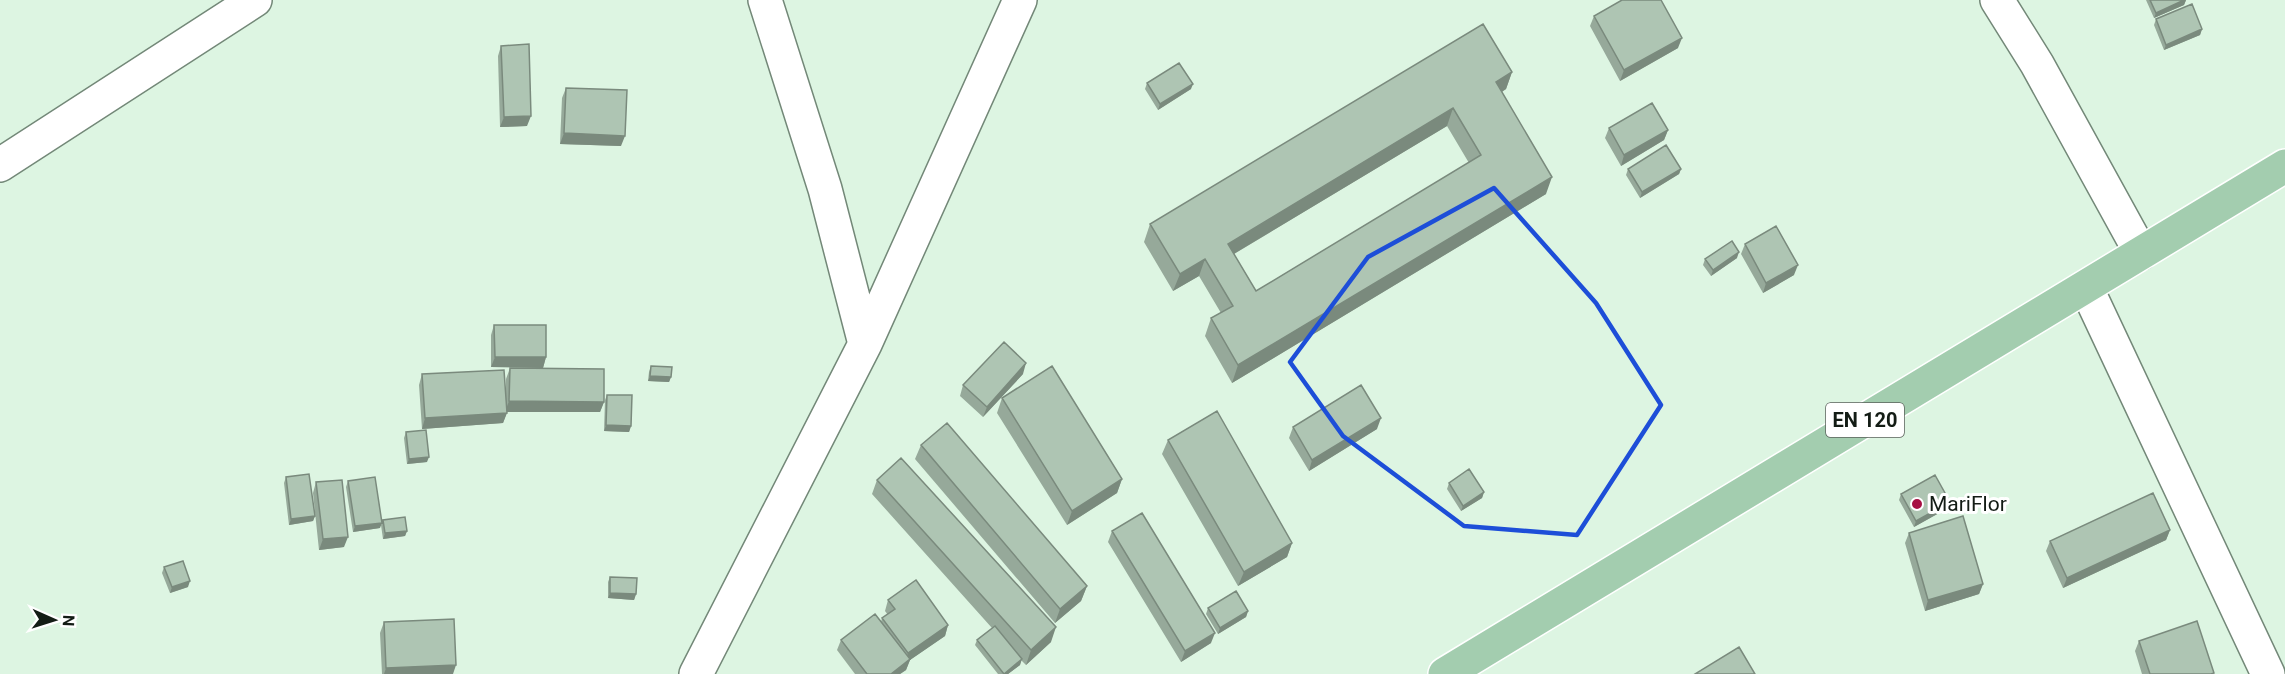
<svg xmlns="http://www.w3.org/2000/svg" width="2285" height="674" font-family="Roboto,sans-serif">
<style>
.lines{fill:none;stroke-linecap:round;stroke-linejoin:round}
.minor-casing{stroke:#738878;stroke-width:36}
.major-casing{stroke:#fff;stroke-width:36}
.minor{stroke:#fff;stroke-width:33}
.major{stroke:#a3cdaf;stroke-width:33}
.wall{fill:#96a99a;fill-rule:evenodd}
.shaded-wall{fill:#7a8a7d}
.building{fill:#aec5b3;stroke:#7a8a7d;stroke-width:1.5;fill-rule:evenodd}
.marked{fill:none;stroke:#1d4ed8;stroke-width:4.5;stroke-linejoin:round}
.poi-dot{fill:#a71044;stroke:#fff;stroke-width:2}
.labels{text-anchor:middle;stroke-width:6;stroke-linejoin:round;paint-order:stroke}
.shield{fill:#fff;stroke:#5a605b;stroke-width:1.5}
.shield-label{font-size:20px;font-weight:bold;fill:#131c15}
.poi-label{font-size:21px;fill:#131c15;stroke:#fff;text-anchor:start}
</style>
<rect width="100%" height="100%" fill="#ddf5e2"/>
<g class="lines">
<defs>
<path id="minor" d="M1997,0L2037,64L2141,253
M0,165L255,0
M2086,287L2268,674
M865,344L1020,0
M696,674L865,344L825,189L765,0"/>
<path id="major" d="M1445,674L2285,166"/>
</defs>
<use href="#minor" class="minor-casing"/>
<use href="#major" class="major-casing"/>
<use href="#minor" class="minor"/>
<use href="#major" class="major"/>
</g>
<path class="wall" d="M2146,0H2186L2184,5L2154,18Z
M1594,16L1678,48L1620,81L1590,26Z
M2156,19L2202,29L2200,35L2164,50L2154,25Z
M501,46L527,126L500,127L498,56Z
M1512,72L1506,89L1502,92L1546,194L1232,383L1205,336L1211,318L1221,313L1199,276L1173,291L1144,242L1150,224ZM1447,126L1469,163L1256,291L1234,254Z
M1147,83L1191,89L1158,110L1145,89Z
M566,88L621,146L560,144L562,98Z
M1609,128L1668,130L1664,140L1621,166L1605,138Z
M1628,169H1681L1679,174L1640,198L1626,175Z
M1745,244L1794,275L1763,293L1741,254Z
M1737,258L1711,276L1703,265L1705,259Z
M494,325L546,357L543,368L491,367V335Z
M651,366L671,377L669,382L648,381L649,372Z
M510,368L604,402L600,412H507L503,423L422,429L419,385L422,374L506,393V379Z
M1023,374L983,417L960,396L963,385Z
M607,395L631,426L629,432L604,431L605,400Z
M1002,398L1122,479L1117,493L1067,525L997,413Z
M1293,427L1377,429L1309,471L1289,438Z
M406,432L427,462L407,464L404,438Z
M1168,440L1292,543L1287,557L1238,586L1162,454Z
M921,445L1087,586L1081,601L1055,623L915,459Z
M286,477L315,516L313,521L289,525L284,483Z
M877,480L1051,642L1026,665L1021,660L1020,665L1008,674H998L975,645L977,640L992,628L872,494Z
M348,481L380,528L353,532L346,487Z
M316,482L344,547L319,550L313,493Z
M1449,483L1484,492L1482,498L1461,511L1447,489Z
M1901,494L1950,502L1948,508L1914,527L1899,500Z
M383,520L407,531L405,536L383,539L381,525Z
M2170,530L2166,540L2063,588L2046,551L2050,541Z
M1112,531L1211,643L1181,662L1108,542Z
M1909,533L1983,584L1979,594L1925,611L1905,543Z
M164,567L188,587L170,593L162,573Z
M610,577L636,594L634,600L608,598V582Z
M888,600L948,625L945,636L910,660L906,670L900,674H855L837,650L841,640L881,622L882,618L888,615L885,611Z
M1208,608L1248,611L1246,617L1218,634L1206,614Z
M384,622L453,674H382L380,633Z
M2139,641L2214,674H2142L2135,651Z"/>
<path class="shaded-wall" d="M2184,0H2186L2184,5L2154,18L2156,13Z
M2202,29L2200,35L2164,50L2166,45Z
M1682,38L1678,48L1620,81L1624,70Z
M1512,72L1506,89L1490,99L1496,82Z
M1193,84L1191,89L1158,110L1160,104Z
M1453,108L1447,126L1222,261L1228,244Z
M531,116L527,126L500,127L504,117Z
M1668,130L1664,140L1621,166L1624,155Z
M564,133L625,136L621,146L560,144Z
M1681,169L1679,174L1640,198L1642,192Z
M1552,177L1546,194L1232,383L1238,365Z
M1739,252L1737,258L1711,276L1713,270Z
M1205,259L1199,276L1173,291L1180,274Z
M1798,265L1794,275L1763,293L1766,283Z
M495,357H546L543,368L491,367Z
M1026,363L1023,374L983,417L987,407Z
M650,376L671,377L669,382L648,381Z
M509,401L604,402L600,412H505Z
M507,413L503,423L422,429L425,418Z
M1381,418L1377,429L1309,471L1312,460Z
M606,425L631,426L629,432L604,431Z
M429,457L427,462L407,464L409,459Z
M1122,479L1117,493L1067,525L1072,511Z
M1484,492L1482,498L1461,511L1463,506Z
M1950,502L1948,508L1914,527L1916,521Z
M315,516L313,521L289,525L291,519Z
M382,523L380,528L353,532L355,526Z
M2170,530L2166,540L2063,588L2067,578Z
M407,531L405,536L383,539L385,533Z
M348,537L344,547L319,550L323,539Z
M1292,543L1287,557L1238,586L1244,572Z
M190,581L188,587L170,593L172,587Z
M1983,584L1979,594L1925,611L1928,600Z
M1087,586L1081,601L1055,623L1060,609Z
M610,593L636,594L634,600L608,598Z
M1248,611L1246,617L1218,634L1220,628Z
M948,625L945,636L910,660L906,670L900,674H891L904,664L908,653Z
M1056,627L1051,642L1026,665L1031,650Z
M1215,633L1211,643L1181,662L1185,651Z
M1022,659L1020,665L1008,674H1004Z
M456,665L453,674H384L386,668Z"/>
<path class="building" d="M1622,0H1661L1682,38L1624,70L1594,16Z
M2150,0H2184L2156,13Z
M2192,4L2202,29L2166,45L2156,19Z
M1483,24L1512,72L1496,82L1552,177L1238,365L1211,318L1233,306L1205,259L1180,274L1150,224ZM1453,108L1481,155L1256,291L1228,244Z
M529,44L531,116L504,117L501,46Z
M1179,63L1193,84L1160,104L1147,83Z
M566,88L627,90L625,136L564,133Z
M1652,103L1668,130L1624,155L1609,128Z
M1666,145L1681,169L1642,192L1628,169Z
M1776,226L1798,265L1766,283L1745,244Z
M1732,241L1739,252L1713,270L1705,259Z
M494,325H546V357H495Z
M1004,342L1026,363L987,407L963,385Z
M651,366L672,367L671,377L650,376Z
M1052,366L1122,479L1072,511L1002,398Z
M510,368L604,369V402L509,401Z
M504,370L507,413L425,418L422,374Z
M1361,385L1381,418L1312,460L1293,427Z
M607,395H632L631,426L606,425Z
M1217,411L1292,543L1244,572L1168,440Z
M947,423L1087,586L1060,609L921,445Z
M426,430L429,457L409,459L406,432Z
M901,458L1056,627L1031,650L877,480Z
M1469,469L1484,492L1463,506L1449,483Z
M309,474L315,516L291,519L286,477Z
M1935,475L1950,502L1916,521L1901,494Z
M375,477L382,523L355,526L348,481Z
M342,480L348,537L323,539L316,482Z
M2153,493L2170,530L2067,578L2050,541Z
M1142,513L1215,633L1185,651L1112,531Z
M1963,516L1983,584L1928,600L1909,533Z
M405,517L407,531L385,533L383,520Z
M183,561L190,581L172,587L164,567Z
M610,577L637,578L636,594L610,593Z
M916,580L948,625L908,653L882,618L895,609L888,600Z
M1236,591L1248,611L1220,628L1208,608Z
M875,614L910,659L891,674H867L841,640Z
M454,619L456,665L386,668L384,622Z
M2197,621L2214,673L2211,674H2150L2139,641Z
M995,626L1022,659L1004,674L977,640Z
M1739,647L1755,674H1695Z"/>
<path class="marked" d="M1494,188L1596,303L1661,405L1577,535L1464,526L1343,436L1290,362L1368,257Z"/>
<circle class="poi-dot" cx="1917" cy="504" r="6"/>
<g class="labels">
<rect class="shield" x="1826" y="403" width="78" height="34" rx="4.5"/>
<g class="shield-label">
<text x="1865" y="427">EN 120</text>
</g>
<g class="poi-label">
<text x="1929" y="511">MariFlor</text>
</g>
</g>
<g transform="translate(54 620) rotate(93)" stroke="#ffffff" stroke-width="4.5" paint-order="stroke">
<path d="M0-4.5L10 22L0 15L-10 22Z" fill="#131c15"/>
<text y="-9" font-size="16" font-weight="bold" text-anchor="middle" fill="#131c15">N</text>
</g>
</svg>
